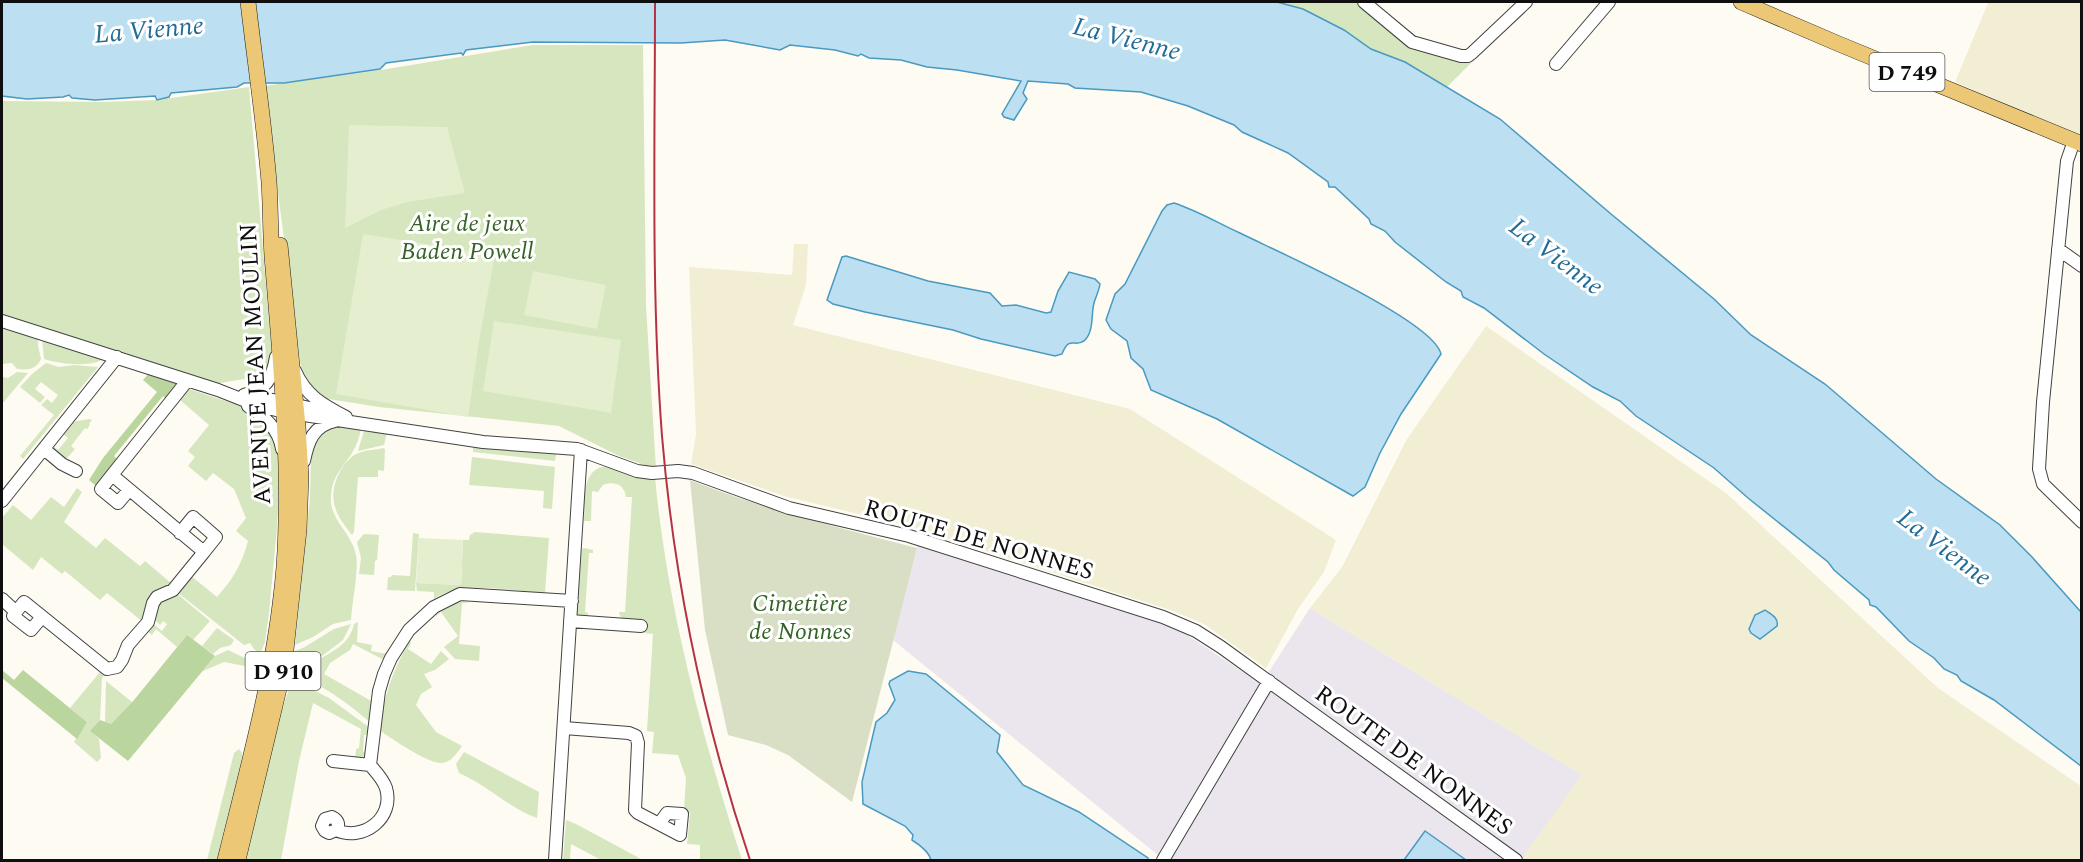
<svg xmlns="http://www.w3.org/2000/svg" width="2083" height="862" font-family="Spectral,serif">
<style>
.industrial{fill:#ebe5ed}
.farmland{fill:#f2eed4}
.green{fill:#d6e6be}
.forest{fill:#bbd59f}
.cemetery{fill:#d8dfc4}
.pitch{fill:#e5eecf}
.water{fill:#bce0f1;stroke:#4999c1;stroke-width:1.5}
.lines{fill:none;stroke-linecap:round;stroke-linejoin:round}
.minor-casing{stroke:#424242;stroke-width:14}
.major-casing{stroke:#202020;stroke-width:16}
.minor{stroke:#fff;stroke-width:12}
.major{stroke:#ecc775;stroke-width:15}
.rail{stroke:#b33342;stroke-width:2}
.labels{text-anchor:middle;stroke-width:6;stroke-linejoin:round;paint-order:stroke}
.shield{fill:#fff;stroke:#575757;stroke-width:1.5}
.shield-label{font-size:22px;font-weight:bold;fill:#0f0f0f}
.park-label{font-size:24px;font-style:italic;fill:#356225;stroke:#fff}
.street-label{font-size:24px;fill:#0f0f0f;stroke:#fff}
.water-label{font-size:26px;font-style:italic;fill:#236c96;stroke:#fff}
</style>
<rect width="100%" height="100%" fill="#fefbf3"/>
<path class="industrial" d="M918,544L1178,629L1261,684L1310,608L1582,775L1524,857L1528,860H1158L1159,856L893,640Z"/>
<path class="farmland" d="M1985,2H2081L2082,130L2079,135L1955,82L1988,3Z
M794,244H808L806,285L793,325L1130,409L1336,540L1324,572L1298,609L1266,668L1204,624L1173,611L908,526L784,496L691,464L696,434L689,267L792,275Z
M1486,326L1726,493L1938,688L2081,786V860H1528L1523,857L1582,775L1310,608L1342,567L1407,439Z"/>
<path class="green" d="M1277,2H1356L1402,41L1476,58L1447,87L1405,62L1371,49L1344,30L1303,9Z
M533,45H643L646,306L656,469L619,456L559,426L379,407L329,399V402L322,401L302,376L264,86L381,70Z
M249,87L270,331L272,358L268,375L214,384L2,317V101L102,102L157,100Z
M2,326L38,336V345L41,359C36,370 28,370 17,369L12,363L2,364Z
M42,338L105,358C93,368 58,364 44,359Z
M46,363L59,367L74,365L98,367L23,459L20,456L54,415L41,405L47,399L52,403L58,395L41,382L35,389L45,397L40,403L20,387L32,374Z
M17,372L28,373L2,404V377L8,378Z
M189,389L241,406L267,426L278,448L280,468L277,527L269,613L265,642L260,654L254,649L250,643L244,645L177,592L191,576L217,597C233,579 242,564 248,541L236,531L246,518L234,489L213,473L206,481L188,466L195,457L188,451L209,425L180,400Z
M89,419L92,420L89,424L90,425L87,429L85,428L71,446L75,449L67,458L63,459L52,449L53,446L58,450L68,438L63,434L72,422Z
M343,426L361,430C359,437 357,445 353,451C344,467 332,475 331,496C329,520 352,533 356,555C359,570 352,602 351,620L333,624L313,637L295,645L310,498L311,454L319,434L334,427Z
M365,427L387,432L384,445L358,451Z
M473,446L556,454L555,461L473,452Z
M383,448L385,449L384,471L378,470V477H358L354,532L352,535C346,527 338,518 335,507C329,490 340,463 356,454C364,450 375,450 383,448Z
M472,457L555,467L552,509L543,508L544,491L469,485Z
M601,467H609L636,477H655C667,607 702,736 742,860H700V845L687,844L690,813L684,811L686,778L678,755L652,753L654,732L647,731L653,634L644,633V629C635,625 620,622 619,612H625L632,497H626C624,484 614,481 603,485L598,492L592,491L591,521H584C585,503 581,474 601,467Z
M77,488L82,492L64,522L96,548L105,538L140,566L145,561L171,583L143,622L107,593L100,600L65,571L62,574L41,557L33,570L2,544V518L13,505L31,520L51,497L64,507Z
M475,532L549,538L545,593C515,591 459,580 434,599V592L417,591L416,583L461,585L463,540H469L470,535Z
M413,533L419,534L415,591L387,590L388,577H391L392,575L410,576Z
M364,534L379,535L377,560L375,561L374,575L359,574L361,558L357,542Z
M584,548L593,550V553H589L585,612L588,613V617L577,616L582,549Z
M176,593L210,621L193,640L187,635L177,647L156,629L152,635L146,630L152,623L162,631L167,624L163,621L160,625L155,620L157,604Z
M463,601L469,603H462L459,644L480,646L479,661L455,659L444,647L458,636L441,612L436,616L435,614L452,604Z
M358,622L357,642L372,645L371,651L387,654L384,660L353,644L350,650L330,663L324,674L373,702L370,722C349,705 330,689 304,679L303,677C314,653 348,654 354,624Z
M351,624L343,640L301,672L294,674V651L303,648L334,629Z
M217,628L234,640L231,645L220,648L213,654L202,646Z
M410,641L411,643L408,649L431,664L441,651L449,659L435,670L424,674L432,687L421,694L416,705L436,732L462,746C457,753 450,764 440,763C426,762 392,739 379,730C384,698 392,670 410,641Z
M228,650L255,663L250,667L224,662L203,671L215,656Z
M100,672L104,676L102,678L100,720L91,731L99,739L101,758L97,762L74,742L87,722L70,708Z
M106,681L132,702L110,725L105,722Z
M296,681L329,698L370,728L369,734L364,735L363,752L367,751L363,757L355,760L356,749L359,748L361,729L313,703L299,761L281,860H245L280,715L290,686Z
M239,749L242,753V756L233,812L221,860H207L234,753Z
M464,752L539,792L537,818C509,808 487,785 459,773L456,764Z
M566,820L576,824L643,860H601L571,844L570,860H563Z"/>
<path class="forest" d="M149,373L178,384L167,400L163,396L114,456L118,460L96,486L89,480L103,458L157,392L143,380Z
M187,635L215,656L128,761L90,731L100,720L111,724L134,700Z
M2,670L14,680L23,670L87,722L77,739L2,678Z"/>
<path class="cemetery" d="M690,480C763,509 840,528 917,548L852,802L788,755L766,745L728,735L705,630Z"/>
<path class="pitch" d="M349,125L447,127L465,193L408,202L381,210L345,228Z
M363,234L495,255L480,335L468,417L336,394Z
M533,271L606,285L597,329L524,315Z
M494,321L621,340L611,413L483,391Z
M419,538L463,540L461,585L416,583Z"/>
<path class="water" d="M2,2H1277L1303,9L1344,30L1371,49L1405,62L1500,119L1611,214L1714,299L1751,335L1825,384L1936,479L2000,525L2032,557L2081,612V766L1994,700L1961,681L1957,675L1944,669L1934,658L1909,641L1876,607L1870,605L1869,600L1834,570L1828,562L1748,498L1714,468L1636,416L1620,401L1593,387L1544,354L1484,308L1463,297L1461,291L1446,282L1395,242L1385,231L1371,224L1369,219L1335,187H1329L1328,182L1288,153L1242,132L1234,125L1188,106L1141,92L1075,88L1068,84L1028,81L1023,93L1027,99L1014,120L1004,117L1002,114L1021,81L957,70L927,67L901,60L869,58L861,54L858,56L835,50L790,45L780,50L725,40L681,43L533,42L466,50L463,55L461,53L386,63L380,69L284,83H244L237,87L171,93L169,97L157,100L155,96L95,100L72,98L69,95L63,97L27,99L2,96Z
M1174,203C1196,210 1218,223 1240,233C1276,251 1433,320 1441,354L1401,414L1380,453L1365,487L1353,496L1217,419L1151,390L1143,369L1131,358L1127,341L1111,329L1106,320L1115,294L1125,284L1162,211L1167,205Z
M846,256L928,281L990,293L1002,306L1016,305L1046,313L1051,312L1058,291L1069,272L1095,279L1100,284C1099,291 1096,296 1094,303C1091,314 1094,331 1085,340C1075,349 1070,334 1062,354L1055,356L981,339L953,330L865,312L833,304L827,300L842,257Z
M1765,610C1771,614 1779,618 1777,626L1760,639L1751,633L1749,629L1755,615Z
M908,671L926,674L1000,735L997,752L1023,785L1079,812L1148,858V860H931C929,852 920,845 912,840L913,835L905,826L863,804L862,782L876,722L887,713L895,700L889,684L890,681Z
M1425,831L1466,860H1404Z"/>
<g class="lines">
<defs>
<path id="minor" d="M1364,2L1412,42L1461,56H1468L1472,53L1526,2
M1556,64L1609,2
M2074,141L2067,161L2043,402L2039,469L2043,484L2082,522
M2058,249L2082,266
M2,321L218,390L256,405L284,412L483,442L577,449L637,471L652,473L678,471L693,473L789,508L909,536L1163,617L1196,631L1221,647L1516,860
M295,371C306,396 323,405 346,417
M244,395C267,388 272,380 276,357
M254,397L284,402L322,411
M248,406C264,417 279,428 282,449
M44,449L62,464L76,471
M304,461C308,441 313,426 335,421
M112,475L101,489L118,503L129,490
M2,501L117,357
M180,533L193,517L216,537L204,552
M2,599L16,612L24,602L107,669L117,667L122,660L128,645L148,622L153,603L157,597L173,590L204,552L112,475L187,381
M16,612L13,616L31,630L42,617
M570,621L641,626
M564,728L629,733L636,736L638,743L635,810L638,813L680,835L682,814L667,813L659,824
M333,761L370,765C376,772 383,779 386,788C395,818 363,842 336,830L329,833L325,831L322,826L325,819L332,817C338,820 340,825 336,830
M370,765L379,691L384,674L391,658L409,630L434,607L460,594L572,601
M555,860L581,450
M1163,860L1269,681"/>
<path id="major" d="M1741,2L1839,44L2082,144
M225,860C249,763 276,667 284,567C291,467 281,368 273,268C270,239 271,211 269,182C264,122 255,62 248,2
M238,860L284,668L299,530L301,477L298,426L280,245"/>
</defs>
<use href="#minor" class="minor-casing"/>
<use href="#major" class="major-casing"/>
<use href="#minor" class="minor"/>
<use href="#major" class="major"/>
<path class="rail" d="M655,2C655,146 651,292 662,436C674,580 704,723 750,860"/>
</g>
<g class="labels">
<g class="shield">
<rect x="1869.5" y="53" width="75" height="38" rx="4.5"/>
<rect x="245.5" y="652" width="75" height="38" rx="4.5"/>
</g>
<g class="shield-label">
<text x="1907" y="80">D 749</text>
<text x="283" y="679">D 910</text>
</g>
<g class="park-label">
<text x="467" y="231">Aire de jeux<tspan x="467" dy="28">Baden Powell</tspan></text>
<text x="800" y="611">Cimetière<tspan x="800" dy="28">de Nonnes</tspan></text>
</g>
<g class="street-label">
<text transform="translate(255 364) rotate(-93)" y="8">AVENUE JEAN MOULIN</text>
<text transform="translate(979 539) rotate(16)" y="8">ROUTE DE NONNES</text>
<text transform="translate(1414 760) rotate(36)" y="8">ROUTE DE NONNES</text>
</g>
<g class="water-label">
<text transform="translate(149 29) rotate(-5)" y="9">La Vienne</text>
<text transform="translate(1127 38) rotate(14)" y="9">La Vienne</text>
<text transform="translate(1557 256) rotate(37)" y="9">La Vienne</text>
<text transform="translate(1945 547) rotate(37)" y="9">La Vienne</text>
</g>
</g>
<rect width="2083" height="862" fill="none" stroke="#0f0f0f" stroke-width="6"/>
</svg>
